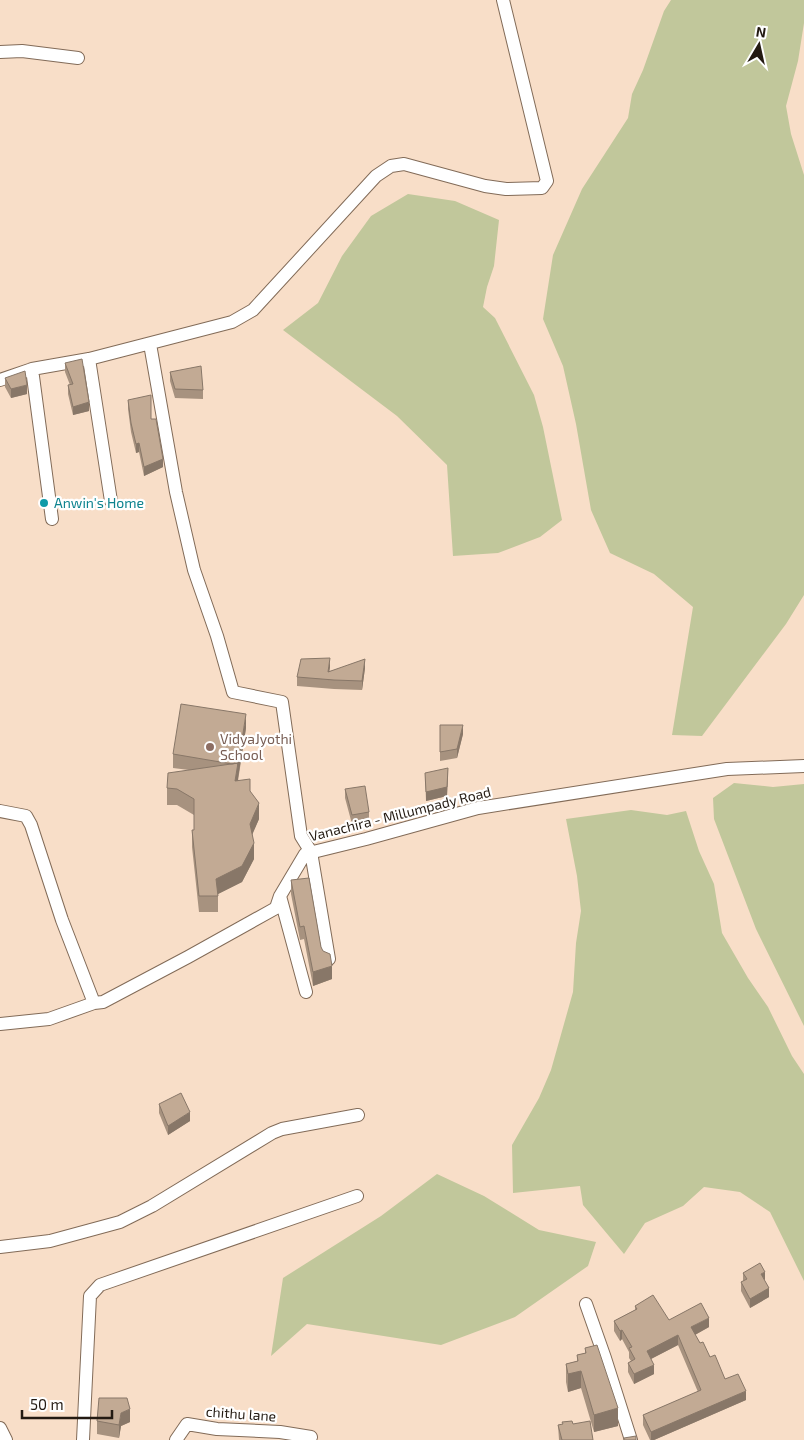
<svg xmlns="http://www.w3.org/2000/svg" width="804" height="1440" font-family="'Exo 2',sans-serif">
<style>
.green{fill:#c1c79b}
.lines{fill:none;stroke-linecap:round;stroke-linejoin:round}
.minor-casing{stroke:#826b58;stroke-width:14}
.minor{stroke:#fff;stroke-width:12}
.wall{fill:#a7927f}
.shaded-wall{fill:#887768}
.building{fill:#c2aa94;stroke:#887768}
.culture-dot{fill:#0f9aa8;stroke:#fff;stroke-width:2}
.education-dot{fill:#8d6e63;stroke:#fff;stroke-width:2}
.labels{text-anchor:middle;stroke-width:4.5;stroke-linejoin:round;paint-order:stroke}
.culture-label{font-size:14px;fill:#0d838f;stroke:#fff;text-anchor:start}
.education-label{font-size:14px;fill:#785e54;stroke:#fff;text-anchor:start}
.street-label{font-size:14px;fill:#231a12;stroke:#fff}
</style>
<rect width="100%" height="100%" fill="#f8dec8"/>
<path class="green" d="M671,0H804V23L798,61L786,106L791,134L804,175V595L786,624L702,736L672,735L693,607L654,574L610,553L591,510L576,424L563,366L543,319L553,255L582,189L628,118L632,94L643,70L664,11Z
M408,194L455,201L499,220L494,266L487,287L483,307L495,318L534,395L543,427L562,520L540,537L498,553L453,556L447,465L397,416L283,330L318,303L342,256L371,216Z
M734,783L773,787L804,784V1026L756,929L714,819L713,798Z
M631,810L667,815L686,811L699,851L714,884L722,933L748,978L768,1007L792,1056L804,1074V1281L770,1212L740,1192L704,1187L683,1206L645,1223L624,1254L583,1205L580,1186L513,1193L512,1145L539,1098L551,1070L573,992L576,943L581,911L577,876L566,819Z
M437,1174L484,1196L539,1230L596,1242L588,1266L515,1317L441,1345L307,1324L271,1356L283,1278L381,1216Z"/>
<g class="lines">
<defs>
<path id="minor" d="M0,52L22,51L78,58
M150,344L176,492L194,570L217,636L233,692L282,702L301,836L311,852L329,959
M89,359L111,501
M32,369L52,519
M0,380L32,369L89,359L232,322L253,310L376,176L391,166L404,164L485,186L506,189L542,188L547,181L503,0
M0,811L26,816L31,825L62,920L94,1003
M280,896L306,992
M0,1024L49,1019L94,1003L103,1002L188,957L276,908L280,896L305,854L366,839L478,808L727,769L804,766
M0,1247L50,1241L120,1222L152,1206L272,1133L282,1129L358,1115
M586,1304L605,1358L631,1440
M0,1428L6,1440
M83,1440L90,1296L100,1285L357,1196
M176,1440L187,1424L217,1429L280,1432L311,1437"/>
</defs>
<use href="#minor" class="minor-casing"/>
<use href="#minor" class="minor"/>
</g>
<path class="wall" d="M65,363L89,411L73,415L68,394V385H70L65,372Z
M170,372L203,390V399L175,398L170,381Z
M5,378L27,394L11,398L5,387Z
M128,400L151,419L163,467L144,476L139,452L136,453L131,432L128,409Z
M330,667L329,671L365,668L362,690L334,689L297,686V677Z
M440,725L463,734L457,758L440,761Z
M246,728L238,781L250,791L259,819L252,834L254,859L242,882L218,894V912H199L192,847V830H194V815L177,805H167V788L189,770L173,768V754Z
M425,773L448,776L447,796L426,801Z
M345,789L369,812V821L352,824L345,798Z
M291,880L321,947L332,979L313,986L304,939L300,940L291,894Z
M159,1104L190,1121L168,1135L159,1113Z
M743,1273L765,1281L769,1297L750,1308L741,1291V1282L743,1281Z
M635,1306L669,1320L709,1327L695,1335L700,1343L725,1379L746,1400L654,1440H650L643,1425V1415L698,1392L678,1345L651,1359L654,1374L634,1384L628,1372V1363L631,1361L629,1358V1352L622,1339L620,1341L614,1331V1321L635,1310Z
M585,1348L618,1426L594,1432L581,1388L568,1392L566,1382V1364L577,1361V1355L585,1353Z
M97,1421L130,1422L121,1426L119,1438L97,1434Z
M573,1424L593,1440H559L558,1425Z"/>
<path class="shaded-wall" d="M27,385V394L11,398V389Z
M89,402V411L73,415V407Z
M139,443V452L136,453V444Z
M163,459V467L144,476V467Z
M330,658V667L328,681V672Z
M365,659V668L362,690V681Z
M246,714V728L238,778V765Z
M463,725V734L457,758V749Z
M238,763V780L235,797V781Z
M448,768L447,796L426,801V792Z
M259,803V819L250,840V824Z
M254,843V859L242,882L216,895V879Z
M332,966V979L313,986V972Z
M190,1112V1121L168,1135V1126Z
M765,1272V1281L761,1274Z
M769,1288V1297L750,1308V1299Z
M709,1318V1327L691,1337V1327Z
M622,1330V1339L620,1341V1331Z
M678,1335V1345L647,1361V1351Z
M654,1365V1374L634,1384V1374Z
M581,1371V1388L568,1392V1374Z
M746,1391V1400L654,1440H651V1432Z
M618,1408V1426L594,1432V1415Z
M130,1409V1422L121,1426L119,1438V1425L121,1413Z"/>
<path class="building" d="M82,359L89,402L73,407L68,385L73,384L65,363Z
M201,366L203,390L175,389L170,372Z
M25,371L27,385L11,389L5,378Z
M151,395V419H156L163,459L144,467L139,443L136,444L131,423L128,400Z
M330,658L328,672L365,659L362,681L334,680L297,677L301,659Z
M181,704L246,714L238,765V763L232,764L173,754Z
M440,725H463L457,749L440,752Z
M238,763L235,781L250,779V791L259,803L250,824L254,843L242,866L216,879L218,896H199L192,830H194V799L177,789L167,788L168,773Z
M448,768L447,787L426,792L425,773Z
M365,786L369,812L352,815L345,789Z
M309,878L321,947L323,951L330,954L332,966L313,972L304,926L300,927L291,880Z
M181,1093L190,1112L168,1126L159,1104Z
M760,1263L765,1272L761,1274L769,1288L750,1299L741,1282L747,1279L743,1273Z
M653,1295L669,1320L701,1303L709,1318L691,1327L700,1343L703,1342L710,1357L715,1355L725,1379L738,1374L746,1391L651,1432L643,1415L701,1390L678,1335L647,1351L654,1365L634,1374L628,1363L635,1359L629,1348L632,1347L622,1330L620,1331L614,1321L637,1309L635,1306Z
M597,1345L618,1408L594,1415L581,1371L568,1374L566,1364L578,1361L577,1355L586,1353L585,1348Z
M99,1398H127L130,1409L121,1413L119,1425L97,1421Z
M572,1421L573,1424L590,1421L593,1440H562L558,1425L563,1424L562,1422Z
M636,1436V1440H624V1438Z"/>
<circle class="culture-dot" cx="44" cy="503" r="5"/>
<circle class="education-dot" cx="210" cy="747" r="5"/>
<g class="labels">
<g class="culture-label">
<text x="54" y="508">Anwin's Home</text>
</g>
<g class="education-label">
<text x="220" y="744">VidyaJyothi<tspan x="220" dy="16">School</tspan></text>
</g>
<g class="street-label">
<text transform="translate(400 814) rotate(-14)" y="5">Vanachira - Millumpady Road</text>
<text transform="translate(241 1414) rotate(4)" y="5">chithu lane</text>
</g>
</g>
<g transform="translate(759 45) rotate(9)" stroke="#ffffff" stroke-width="4" paint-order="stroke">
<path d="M0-4L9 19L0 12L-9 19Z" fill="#231a12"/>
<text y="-8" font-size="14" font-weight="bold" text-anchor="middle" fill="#231a12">N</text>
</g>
<path d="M22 1410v8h90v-8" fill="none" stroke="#231a12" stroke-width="2.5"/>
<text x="30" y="1410" font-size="15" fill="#231a12" stroke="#ffffff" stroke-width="4" paint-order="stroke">50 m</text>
</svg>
